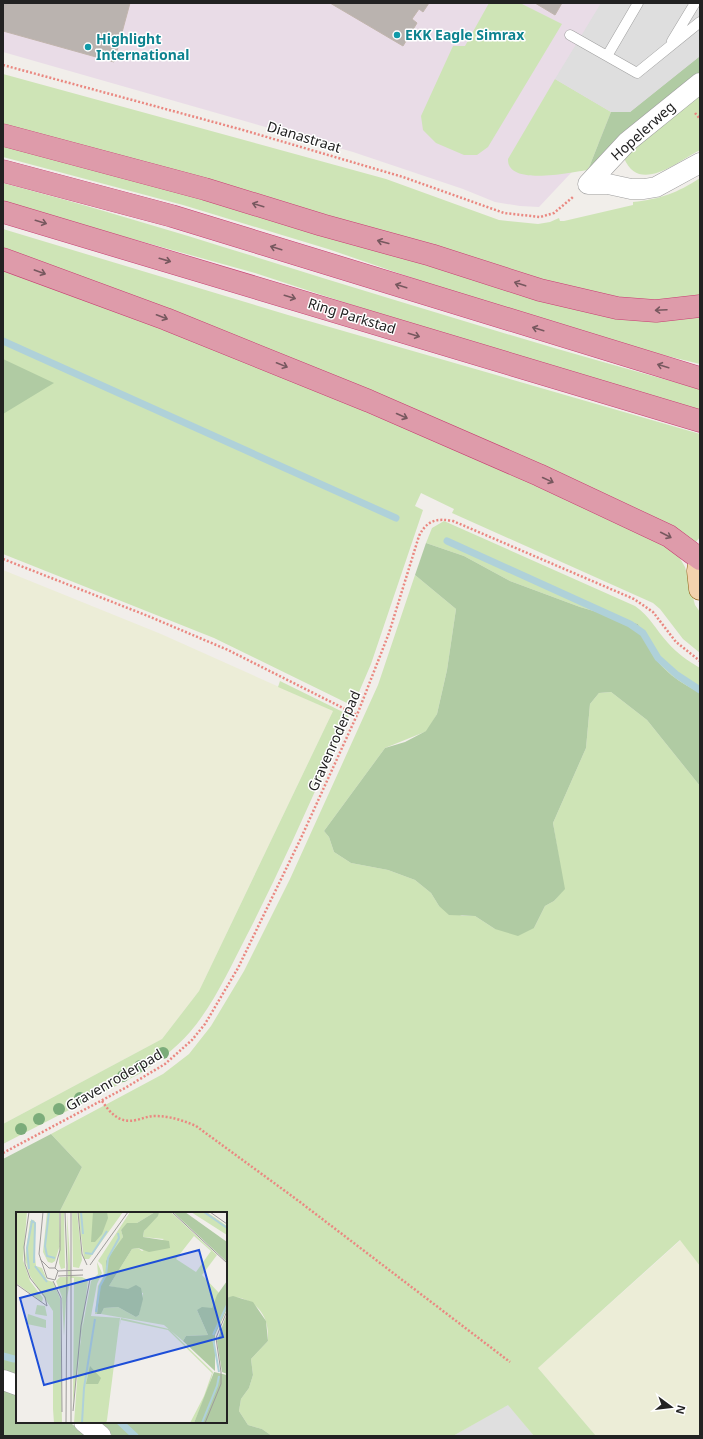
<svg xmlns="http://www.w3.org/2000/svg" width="703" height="1439" font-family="'Noto Sans',sans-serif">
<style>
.residential{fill:#dfdfdf}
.industrial{fill:#e9dce7}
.farmland{fill:#ecedd7}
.grass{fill:#cee4b6}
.forest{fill:#b0cba3}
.parking{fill:#dedede}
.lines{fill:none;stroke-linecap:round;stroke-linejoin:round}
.stream{stroke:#afd1d9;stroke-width:7}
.building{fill:#bab3af;stroke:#c1b5ad}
.lane-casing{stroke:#9f9f9f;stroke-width:11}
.street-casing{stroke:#9f9f9f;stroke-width:21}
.primary-casing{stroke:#8d6012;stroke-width:23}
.highway-casing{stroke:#c73e72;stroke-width:23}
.path{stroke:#ea8881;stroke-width:2.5;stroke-dasharray:2 2;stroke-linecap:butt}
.lane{stroke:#fff;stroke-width:10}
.street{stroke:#fff;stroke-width:20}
.primary{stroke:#f2d2ad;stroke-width:22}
.highway{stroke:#de9baa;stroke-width:22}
.tree{fill:#7bac7a}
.oneway{stroke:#77585f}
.culture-dot{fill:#0f9aa8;stroke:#fff;stroke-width:1.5}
.labels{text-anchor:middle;stroke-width:3;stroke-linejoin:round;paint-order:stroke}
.culture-label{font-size:14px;font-weight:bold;fill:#0d838f;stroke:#fff;text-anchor:start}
.street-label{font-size:14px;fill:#222;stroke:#fff}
.inset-river{fill:none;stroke:#afd1d9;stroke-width:2}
.inset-road{fill:none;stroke:#9e9c9a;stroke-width:1}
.view{fill:#1d4ed8;fill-opacity:0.15;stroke:#1d4ed8;stroke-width:2}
.inset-edge{fill:none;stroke:#222;stroke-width:2}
</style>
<rect width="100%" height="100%" fill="#f1eeea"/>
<path class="residential" d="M508,1404L534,1436H453Z"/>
<path class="industrial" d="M3,3H700V56L601,141L539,207L520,206L495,202L463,189L353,152L3,52Z"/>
<path class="farmland" d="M3,570L161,634L333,711L199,991L162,1039L3,1124Z
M681,1240L700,1266V1436H596L538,1368Z"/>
<path class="grass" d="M489,3L522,4L562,24L488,147L477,155H464L436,143L423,130L421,116L453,46H465Z
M3,74L386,179L499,220L538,224L550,222L559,218L560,221H564L633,205V202C661,199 677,193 700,178V297L678,301L617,299L543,283L3,128Z
M555,79L611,112L588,170C572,172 507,187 508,159Z
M700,92V150C678,161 639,195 624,158Z
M3,143L202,197L430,265L700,314V364L576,334L328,249L183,205L3,157Z
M3,183C136,218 267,261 398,301C499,332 599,362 700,389V410L468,343L255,273L3,203Z
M3,229L288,315L700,434V537L696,542L619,505L3,252Z
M3,267L359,403L666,544L678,555L685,567L695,605L700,612V653L683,639L660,609L653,603L452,513L454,509L421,493L415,506L423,510L371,664L353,706L214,638L3,554Z
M444,521L635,606C650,616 656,630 668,643C677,653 688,661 700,668V692C682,685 659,668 650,650C645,642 642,633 638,624L580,607L510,581L464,556L426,543L432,528Z
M415,575L456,609L447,670L437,714L427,731L385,748L324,831L329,837L334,852L351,863L388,870L415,880L431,893L439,906L462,916H475L495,929L534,928L545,906L554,901L564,889L553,823L586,748L590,704L599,693L611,692L647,720L700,786V1266L680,1240L538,1368L596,1436H534L508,1405L453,1436H272L262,1429L248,1425L239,1411L241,1399L249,1388L253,1375L251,1359L268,1341C268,1335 268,1328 266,1322C261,1305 243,1294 226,1298V1213H59L82,1167L51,1134L163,1074L189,1054L211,1026L244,971L290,879L378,685Z
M280,681L349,715C316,789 284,863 247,935C230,968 214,1004 190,1032C175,1049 158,1062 139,1074L3,1144V1124L162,1039L199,991L333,711L278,687Z"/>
<path class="forest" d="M700,56V73L672,94L588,170L611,112H630Z
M3,359L54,383L3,414Z
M426,543L464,556L510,581L580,607L638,624C642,633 645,642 650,650C659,668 682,685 700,692V786L647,720L611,692L599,693L590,704L586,748L553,823L565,889L554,901L545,906L534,928L518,936L495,929L475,916L449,915L439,906L431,893L415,880L388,870L351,863L334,852L329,837L324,831L385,748L405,742L426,731L437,714L447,670L456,609L415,575Z
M51,1134L82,1167L59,1213H17V1378L3,1373V1159Z
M233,1296L253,1302L266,1321L268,1341L251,1359L253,1375L249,1388L241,1399L239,1411L248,1425L262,1429L272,1436H113L96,1422H226V1298Z
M3,1390L17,1394V1422H69L89,1436H3Z"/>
<path class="parking" d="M601,3H700V56L630,112H611L555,79Z"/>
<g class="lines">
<path class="stream" d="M3,341L396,518
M447,541L630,624L643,633L658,658L677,675L700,690
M3,1356L14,1359
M120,1422L135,1436"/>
</g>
<path class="building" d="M3,3H130L114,62L3,31Z
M330,3H429L423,12L419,9L412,19L417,23L403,46Z
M535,3H562L555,15Z"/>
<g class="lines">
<defs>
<path id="lane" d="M570,35L637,73L700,22
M672,41L695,3
M607,56L638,3"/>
<path id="street" d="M588,184L627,142L700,83
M588,184H608L631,189H644L656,187L700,163
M3,1380L17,1385
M84,1422L101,1436"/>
<path id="primary" d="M700,558L698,571L700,589"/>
<path id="highway" d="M3,135L205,189L322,225L431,255L540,290L617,308L656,311L700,306
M3,171L172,216L700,378
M3,212L700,421
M3,259L166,319L369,401L539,475L669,536L700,559"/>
</defs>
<use href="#lane" class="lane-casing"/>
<use href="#street" class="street-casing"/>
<use href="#primary" class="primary-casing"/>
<use href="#highway" class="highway-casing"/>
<path class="path" d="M3,65L243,130L403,177L504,213L540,217L554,213L573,197
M695,113L700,119
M3,559L148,616L228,650L357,715
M102,1101C110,1113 120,1124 136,1120C142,1119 148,1116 154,1116C170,1116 182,1120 196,1126L296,1199L510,1362
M3,1153L125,1088L165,1064L192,1040L205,1024L238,968L301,838L357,715L389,633L419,536C427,520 437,518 453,521L634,599L653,612L676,642L700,661"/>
<use href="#lane" class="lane"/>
<use href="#street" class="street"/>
<use href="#primary" class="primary"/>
<use href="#highway" class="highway"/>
</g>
<g class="tree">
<circle cx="163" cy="1053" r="6"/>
<circle cx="140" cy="1066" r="6"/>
<circle cx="123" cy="1076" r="6"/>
<circle cx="80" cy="1098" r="6"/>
<circle cx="59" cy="1109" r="6"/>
<circle cx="39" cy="1119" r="6"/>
<circle cx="21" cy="1129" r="6"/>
</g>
<defs><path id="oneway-shaft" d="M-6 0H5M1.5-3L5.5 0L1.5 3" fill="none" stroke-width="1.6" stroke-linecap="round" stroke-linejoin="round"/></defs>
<g class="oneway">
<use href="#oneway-shaft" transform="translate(258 205) rotate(-163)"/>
<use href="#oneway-shaft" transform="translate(41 222) rotate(17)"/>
<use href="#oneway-shaft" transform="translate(383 242) rotate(-165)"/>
<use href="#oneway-shaft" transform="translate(276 248) rotate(-163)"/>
<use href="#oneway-shaft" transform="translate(165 260) rotate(16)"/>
<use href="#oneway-shaft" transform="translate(40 272) rotate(20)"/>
<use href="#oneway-shaft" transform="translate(520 284) rotate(-162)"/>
<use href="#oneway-shaft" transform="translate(401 286) rotate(-163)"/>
<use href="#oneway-shaft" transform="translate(290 297) rotate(17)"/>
<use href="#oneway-shaft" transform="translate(661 310) rotate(177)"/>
<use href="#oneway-shaft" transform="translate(162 317) rotate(21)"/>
<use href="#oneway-shaft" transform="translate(538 329) rotate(-163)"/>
<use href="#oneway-shaft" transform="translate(414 335) rotate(17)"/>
<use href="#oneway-shaft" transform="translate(282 365) rotate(22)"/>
<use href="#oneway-shaft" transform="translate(663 366) rotate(-163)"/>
<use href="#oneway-shaft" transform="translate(402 416) rotate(24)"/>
<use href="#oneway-shaft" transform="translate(548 480) rotate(25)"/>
<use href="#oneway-shaft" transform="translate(666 535) rotate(27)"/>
</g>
<g class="culture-dot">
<circle cx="397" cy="35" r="4"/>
<circle cx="88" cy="47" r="4"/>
</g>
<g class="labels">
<g class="culture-label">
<text x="405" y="40">EKK Eagle Simrax</text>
<text x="96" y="44">Highlight<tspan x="96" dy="16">International</tspan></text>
</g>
<g class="street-label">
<text transform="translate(643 131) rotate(-42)" y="5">Hopelerweg</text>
<text transform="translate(304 137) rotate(17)" y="5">Dianastraat</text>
<text transform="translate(352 316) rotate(17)" y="5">Ring Parkstad</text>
<text transform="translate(334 741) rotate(-66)" y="5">Gravenroderpad</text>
<text transform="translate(114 1080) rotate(-30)" y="5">Gravenroderpad</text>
</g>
</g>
<g transform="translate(16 1212)">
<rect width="211" height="211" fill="#f1eeea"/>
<path d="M0,0H11L7,48L14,69L27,86L26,90L0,71ZM31,0H43L44,33L39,49L36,51L32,50L27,40ZM45,0H48L49,56L45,57L43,51ZM51,0L55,64L66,65L72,68L57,192L58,66H55L50,90L48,124L46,85L40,69L44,65H52ZM56,0H61L66,48L63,56L57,55ZM62,0H77V20L91,0H107L73,47H68ZM114,0H139L121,11H113L105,18L107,25L91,52L90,66L84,73L81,102H79L82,74L88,63L86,53L82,49ZM143,0L156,1L201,43L186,63L203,81L196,96L181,98L192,123L170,124L167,129L148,113L85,102L88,96L102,95L120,105L123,103L127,81L93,74L116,37L122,36L126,39L148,27L127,25L128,19ZM178,24L195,39L180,60L160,47ZM175,0H191L211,14V23ZM18,8L20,13L18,35L20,54L26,56L31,68L37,70L44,86L46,211H38L37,197V99L14,64L9,47L14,9ZM81,50L86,61L81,72L75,104L104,106L91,208L90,211H58L64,129L75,69L82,62ZM21,93L29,94L31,104L19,102ZM12,102L30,108V116L11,112ZM105,106L153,117L197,160L192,178L178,211H174L188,184L196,161L152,118L105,108L103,116Z" fill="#cee4b6" fill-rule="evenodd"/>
<path d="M77,0H91L92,6L86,22L79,30H75ZM139,0H143L142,4L128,19L127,25L153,29L154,36L133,40L122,36L116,37L93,74L112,77L120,73L125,76L127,87L123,103L120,105L102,95L88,96L85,102H81L84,73L90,64V49L107,25L105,18L111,11H121ZM157,0H169L211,30V50ZM211,69V97L199,123V159L167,129L170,124L192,123L181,98L186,95L196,96L201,83ZM211,101V162L206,160L201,129ZM74,154L85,166L82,172H70ZM198,160L211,163V211H178Z" fill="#b0cba3"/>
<path class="inset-river" d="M33,0L29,34L31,44L39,46M65,0L67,22M188,0L211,16M69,41L76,42L91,19M19,54L31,70M13,57L11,36L16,9L19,11L18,51M80,100L84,74L90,63L92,46L103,26L102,21M197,123L211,93M197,126L203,160M66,211L68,176L79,107M186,211L201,174L203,164"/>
<path class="inset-road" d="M13,0L8,35L9,52L14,66L29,85L31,94M27,0L23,42L31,66L39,68L42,59L39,56H33M49,0L51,53L50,211M55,0V211M62,0L66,42L71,53M156,0L211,51M194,0L211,12M24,47L33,56M74,53L112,0M39,56L44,38V0M42,59L67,58M42,64L67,63M37,69L45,86L46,200M0,72L31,94M57,199L65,114L74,67M189,211L205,172V160L200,126L211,99"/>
<path class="view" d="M183,38L207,125L28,173L4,86Z"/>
<rect width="211" height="211" class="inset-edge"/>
</g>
<rect width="703" height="1439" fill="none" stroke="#222222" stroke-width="8"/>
<g transform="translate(671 1407) rotate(105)" stroke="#ffffff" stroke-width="3" paint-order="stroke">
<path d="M0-3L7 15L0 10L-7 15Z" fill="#222222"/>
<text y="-6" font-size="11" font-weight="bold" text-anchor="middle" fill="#222222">N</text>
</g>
</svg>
